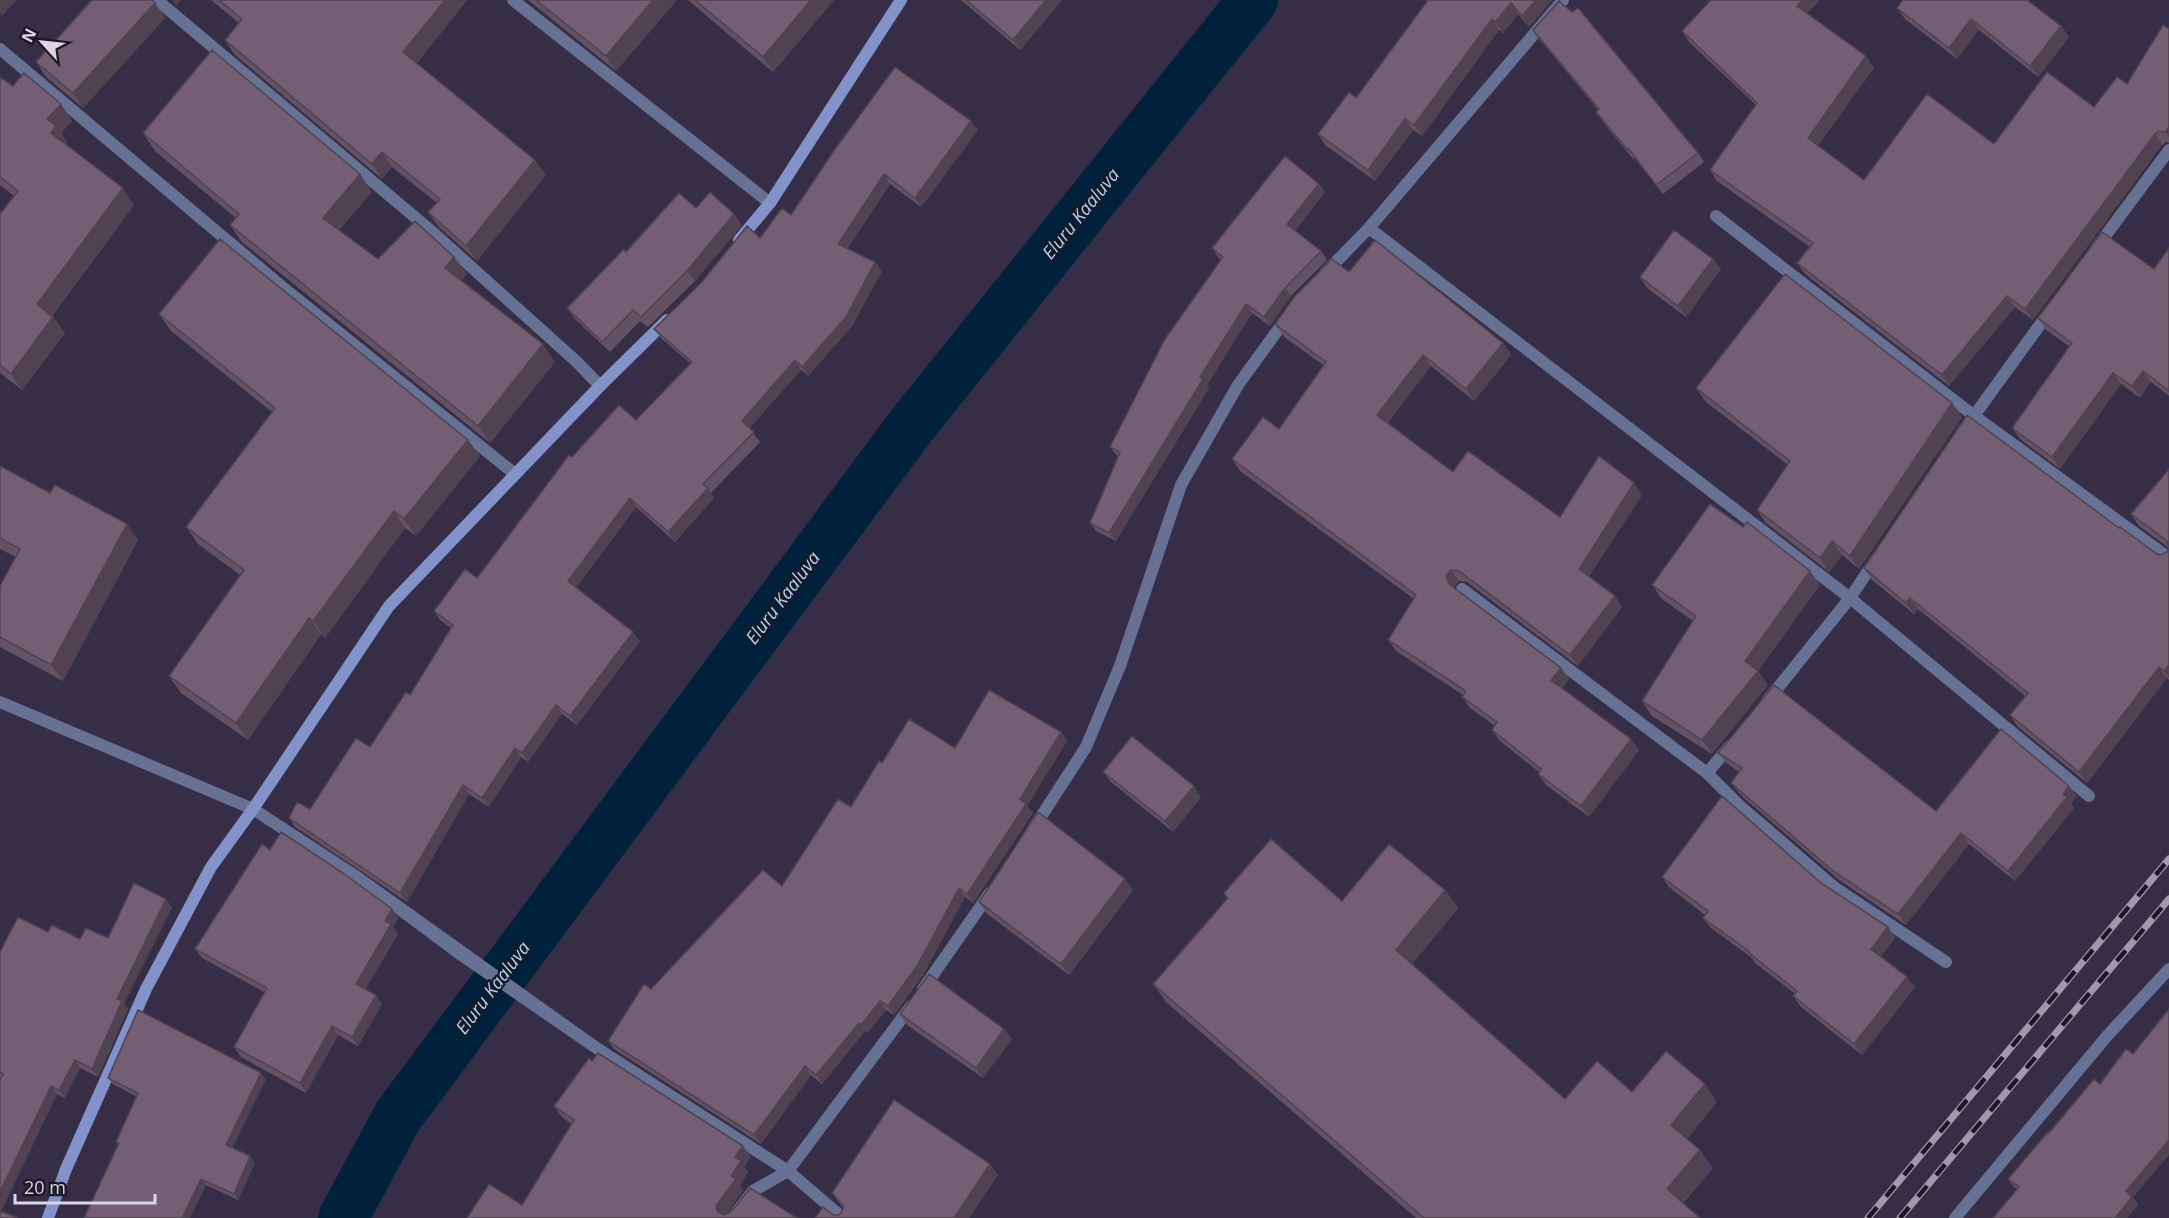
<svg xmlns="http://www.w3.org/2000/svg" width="2169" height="1218" font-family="'Open Sans',sans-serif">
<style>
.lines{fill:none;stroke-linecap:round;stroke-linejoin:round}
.canal{stroke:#00213b;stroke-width:50}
.street{stroke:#667193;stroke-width:12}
.secondary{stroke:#8393c9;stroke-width:12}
.rail-casing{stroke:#9e99ab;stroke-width:7}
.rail{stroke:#1b1823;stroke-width:4.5;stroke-dasharray:14;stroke-linecap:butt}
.wall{fill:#635164}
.shaded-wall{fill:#504251}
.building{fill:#735e74;stroke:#504251;stroke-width:1.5}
.labels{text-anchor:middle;stroke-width:4.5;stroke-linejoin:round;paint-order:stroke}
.water-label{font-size:18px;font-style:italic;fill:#a7d5fc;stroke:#1b1823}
</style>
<rect width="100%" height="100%" fill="#352e46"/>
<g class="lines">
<path class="canal" d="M343,1218L398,1116L911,426L1253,0"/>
<path class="street" d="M157,0L429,229L577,362L600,386
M513,0L770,203
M0,49L286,290L515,474
M1716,216L1973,415L2169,558
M1369,228L1850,598L2089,796
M2097,247L2169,150
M1325,273L1369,228L1563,0
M1963,431L2050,311
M1462,589L1707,773
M1768,700L1850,598L1876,559
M0,702L253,809L354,875L595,1047L457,952L354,875
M1730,746L1707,773L1740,806L1834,887L1946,962
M1033,829L1086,747L1120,666L1181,485L1238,385L1288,316
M923,989L990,893
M595,1047L788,1171L843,1218
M732,1218L753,1191L788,1171L911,1006
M1955,1218L2107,1036L2169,969"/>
<path class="secondary" d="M739,240L770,203L901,0
M48,1218L66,1169L146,989L211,867L253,809L389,606L600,386L667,320"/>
<defs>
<path id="rail" d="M1868,1218L2169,859
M1900,1218L2169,899"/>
</defs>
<use href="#rail" class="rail-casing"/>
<use href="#rail" class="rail"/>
</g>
<path class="wall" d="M211,0H467L417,63L546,175L477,261L439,227L428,212L437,203L392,167L382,179L235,55L225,40L239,23Z
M528,0H677L616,71Z
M688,0H834L773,72Z
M961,0H1062L1020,50Z
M1428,0H1552L1529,27L1518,14L1503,33L1499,30L1422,136L1413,130L1375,181L1325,145L1318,134L1356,98Z
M1711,0H1818L1819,1L1807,13L1866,56L1874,68L1818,145L1864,180L1994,144L2094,107L2127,84L2169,29V143L2166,142L2162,145L2033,320L2015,307L1949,386L1805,274L1797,263L1810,247L1717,181L1710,170L1756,105L1689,42L1682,31Z
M155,3L165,18L83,108L46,77L36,62Z
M1897,8L2061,26L2069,37L2038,77L1979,30L1957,59L1905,19Z
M1533,30L1698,153L1704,162L1663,194L1635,158L1633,159L1602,121L1596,112L1598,110L1540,40Z
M0,77L13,86L61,104L72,121L61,133L67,142L66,144L134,205L52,316L65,333L22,390L0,373V214L14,196L0,185Z
M978,130L921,207L890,184L847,249L875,262L882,271L852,326L808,376L801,370L749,428L760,442L711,493L714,498L675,542L636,507L576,588L640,641L577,725L562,714L528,762L521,757L489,807L469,794L407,902L295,827L289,818L310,809L370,747L410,695L451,628L440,620L434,611L477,578L572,457L636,420L691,364L661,338L654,329L760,238L791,215Z
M143,133L372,192L339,230L378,259L454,257L467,274L461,280L555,362L490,443L242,242L230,225L236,218L155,151Z
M1319,184L1325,192L1295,231L1321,251L1327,260L1291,296L1270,326L1252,313L1207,385L1209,388L1116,541L1096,531L1090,523L1118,457L1110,447L1221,260L1218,257L1212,248Z
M696,208L742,225L695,281L648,327L640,321L610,352L575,319L567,308L626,252Z
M2169,248V396L2151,382L2140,398L2121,384L2060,469L2020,439L2012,428L2070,347L2046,330L2038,318L2154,269Z
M1713,259L1721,269L1686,317L1647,288L1640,277Z
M1349,272L1503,343L1511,355L1474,401L1431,366L1387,423L1453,472L1560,517L1634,483L1642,495L1589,576L1615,596L1622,607L1578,666L1467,582L1459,581L1454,587L1561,668L1569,679L1562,688L1631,739L1639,750L1589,817L1546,785L1538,774L1539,772L1500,741L1492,730L1495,726L1470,708L1462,697L1463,695L1396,651L1388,640L1414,599L1240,471L1232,459L1279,429L1323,365L1283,336L1275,324Z
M159,314L480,456L416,536L405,528L325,638L321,634L248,740L181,693L169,676L240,575L198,544L186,527L272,412L171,331Z
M1696,388L1952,403L1962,417L1859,569L1842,555L1829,572L1766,523L1757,510L1788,465L1706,402Z
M0,466L138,540L63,681L0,647V586L16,557L0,549Z
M2169,469V680L2167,678L2087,783L2018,727L2010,715L2025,696L1918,609L1914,614L1872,580L1864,568L2119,528L2157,554L2161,555L2167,552L2169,548L2139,526L2131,514Z
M1652,585H1820L1758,671L1768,685L1712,754L1652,716L1642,701L1693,621L1662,599Z
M1061,732L1067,741L1027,806L1033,813L973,903L965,897L923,975L894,1015L886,1010L867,1033L865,1031L822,1084L811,1075L761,1144L614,1049L608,1041L651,989L782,886L851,807L882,763L955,748Z
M1718,753L1936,811L2077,796L2071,803L2074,808L2015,881L1969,844L1906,925L1839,880L1746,800L1739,793L1731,783L1739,772L1726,763Z
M1103,772L1201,797L1173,832L1111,782Z
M270,850L398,918L393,927L398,934L365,989L382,1004L358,1046L338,1035L306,1093L241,1057L234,1047L264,992L202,958L195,949Z
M1662,877L1821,883L1888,927L1895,938L1881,956L1915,987L1862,1055L1801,1007L1793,996L1795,994L1755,963L1752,958L1711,928L1703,918L1705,915L1669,887Z
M1133,890L1069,975L986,913L979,902Z
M1445,890L1458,908L1412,964L1565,1099L1705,1084L1717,1102L1687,1138L1713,1168L1683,1203L1700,1218H1416L1166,1002L1153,984L1227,899L1224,893L1342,901Z
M172,907L124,1004L128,1009L98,1077L80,1068L65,1098L57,1094L1,1211L0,1218L1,1078H0V952L48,932L80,939L108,938Z
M900,1014L1004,1029L1012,1039L983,1078L907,1025Z
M261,1073L266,1079L232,1148L255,1163L238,1200L206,1185L190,1218H84L118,1144L116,1142L137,1097L113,1084L108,1078Z
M554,1106L751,1157L744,1166L748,1172L740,1185L743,1190L726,1214L522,1205L571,1124L562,1117Z
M998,1175L969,1218L833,1215H839L843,1208L832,1193Z
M2008,1179L2133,1197L2138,1205L2127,1218H1993L2017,1189L2014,1187Z"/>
<path class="shaded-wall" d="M0,0H17L2,16L0,13Z
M172,0H181L176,5Z
M445,0H467L414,67L403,52Z
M653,0H677L616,71L606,56Z
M811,0H834L773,72L763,57Z
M1046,0H1062L1020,50L1013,40Z
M1536,0H1552L1529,27L1522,16Z
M1802,0H1818L1819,1L1804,17L1797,6Z
M155,3L165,18L83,108L73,93Z
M1511,3L1518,14L1503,33L1495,22Z
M1492,19L1499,30L1422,136L1414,125Z
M1971,19L1979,30L1957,59L1949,48Z
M2061,26L2069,37L2038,77L2030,66Z
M1866,56L1874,68L1816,149L1808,138Z
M61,104L72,121L61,133L67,142L62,149L51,133L47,119Z
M1405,119L1413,130L1375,181L1368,170Z
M971,121L978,130L921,207L915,198Z
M2169,127V137L2165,132Z
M2155,134L2162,145L2033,320L2025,309Z
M382,152L392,167L382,179L372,164Z
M535,160L546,175L477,261L466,246Z
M360,174L372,192L335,235L323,218Z
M884,174L890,184L844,253L838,244Z
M1319,184L1325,192L1293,233L1287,224Z
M123,188L134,205L48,320L37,304Z
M734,214L742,225L695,281L687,271Z
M454,257L467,274L458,285L445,268Z
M1713,259L1721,269L1686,317L1678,306Z
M875,262L882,271L852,326L808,376L802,367Z
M1285,288L1291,296L1270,326L1264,317Z
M2007,296L2015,307L1949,386L1942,375Z
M1246,304L1252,313L1207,385L1209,388L1116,541L1109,533L1200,377Z
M53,317L65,333L22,390L11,374Z
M1503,343L1511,355L1474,401L1466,389Z
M543,344L555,362L490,443L478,426Z
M1423,355L1431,366L1385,427L1377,415Z
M795,360L801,370L748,430L742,421Z
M2143,371L2151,382L2140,398L2132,386Z
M2113,373L2121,384L2060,469L2052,457Z
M1952,403L1962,417L1859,569L1850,556Z
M468,440L480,456L416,536L404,519Z
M1634,483L1642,495L1586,580L1579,569Z
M708,488L714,498L675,542L668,532Z
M630,498L636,507L574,591L568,581Z
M394,511L405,528L325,638L313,621Z
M127,524L138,540L63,681L51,665Z
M1832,541L1842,555L1829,572L1820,558Z
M1451,570L1459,581L1454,587L1449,584L1446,576Z
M1810,571L1820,585L1758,671L1768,685L1712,754L1702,740L1745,661Z
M1615,596L1622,607L1578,666L1570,655Z
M1910,598L1918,609L1914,614L1906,603Z
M309,618L321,634L248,740L236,723Z
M633,632L640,641L577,725L570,716Z
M2169,665V678L2164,671Z
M2159,667L2167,678L2087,783L2079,772Z
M1561,668L1569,679L1559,692L1551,680Z
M556,705L562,714L528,762L522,753Z
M1061,732L1067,741L1027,806L1033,813L973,903L967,894L1020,799Z
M1631,739L1639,750L1589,817L1581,806Z
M515,748L521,757L489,807L482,798Z
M463,785L469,794L407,902L400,893Z
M1194,786L1201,797L1173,832L1165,821Z
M2069,786L2077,796L2071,803L2074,808L2015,881L2008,871Z
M1961,833L1969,844L1906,925L1898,914Z
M1125,879L1133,890L1069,975L1061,964Z
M959,888L965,897L923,975L894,1015L888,1006Z
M1445,890L1458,908L1409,968L1396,950Z
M166,899L172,907L124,1004L128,1009L98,1077L92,1069L117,999Z
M392,909L398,918L393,927L398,934L363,994L356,984Z
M1888,927L1895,938L1879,959L1871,949Z
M1907,977L1915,987L1862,1055L1854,1044Z
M376,995L382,1004L358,1046L352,1037Z
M880,1001L886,1010L867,1033L861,1025Z
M859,1023L865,1031L822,1084L816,1075Z
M332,1026L338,1035L306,1093L300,1083Z
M1004,1029L1012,1039L983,1078L976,1068Z
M75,1060L80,1068L65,1098L59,1090Z
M805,1066L811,1075L761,1144L754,1135Z
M261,1073L266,1079L231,1151L226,1145Z
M1705,1084L1717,1102L1684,1143L1671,1125Z
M51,1086L57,1094L0,1212V1192Z
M2169,1140V1155L2133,1197L2138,1205L2127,1218H2115L2126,1191Z
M743,1146L751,1157L744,1166L748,1172L740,1185L743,1190L724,1216L717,1211L716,1206L731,1176L735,1157Z
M1700,1150L1713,1168L1679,1206L1667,1189Z
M250,1156L255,1163L238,1200L234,1194Z
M990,1164L998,1175L969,1218H954Z
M201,1179L206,1185L190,1218H182Z"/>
<path class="building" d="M92,0H152L155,3L73,93L36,62Z
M219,0H445L403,52L535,160L466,246L428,212L440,199L382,152L372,164L225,40L242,19Z
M536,0H653L606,56Z
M695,0H811L763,57Z
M966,0H1046L1013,40Z
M1428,0H1536L1522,16L1511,3L1495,22L1492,19L1414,125L1405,119L1368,170L1318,134L1349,92L1356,98Z
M1711,0H1802L1797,6L1866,56L1808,138L1864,180L1927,94L1994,144L2047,72L2094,107L2117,77L2127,84L2163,25L2169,29V127L2165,132L2159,131L2155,134L2025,309L2007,296L1942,375L1797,263L1813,243L1710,170L1757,103L1682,31Z
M1903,0H2027L2061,26L2030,66L1971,19L1949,48L1897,8Z
M1559,1L1572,12L1578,8L1698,153L1656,185L1628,148L1627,149L1596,112L1599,109L1533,30Z
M212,50L360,174L323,218L378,259L415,221L454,257L445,268L543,344L478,426L230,225L239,214L143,133Z
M895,67L971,121L915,198L884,174L838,244L875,262L846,317L802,367L795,360L742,421L754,432L703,484L708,488L668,532L630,498L568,581L633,632L570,716L556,705L522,753L515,748L482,798L463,785L400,893L289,818L297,802L310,809L356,738L370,747L406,692L410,695L453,625L434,611L465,569L477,578L569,455L572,457L619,405L636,420L692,362L654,329L701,283L747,226L760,238L782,208L791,215L833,152Z
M24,73L61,104L47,119L56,126L51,133L123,188L37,304L53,317L11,374L0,365V214L18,191L0,177V77L13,86Z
M1285,156L1319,184L1287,224L1321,251L1285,288L1264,317L1246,304L1200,377L1203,379L1109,533L1090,523L1120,452L1110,447L1165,339L1223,257L1212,248Z
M710,192L734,214L687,271L641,317L633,310L602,342L567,308L624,249L626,252L679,193L696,208Z
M1674,230L1713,259L1678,306L1640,277Z
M2102,232L2154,269L2169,248V391L2143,371L2132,386L2113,373L2052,457L2012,428L2072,343L2038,318Z
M220,239L468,440L404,519L394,511L313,621L309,618L236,723L169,676L244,570L186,527L275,408L159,314Z
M1375,240L1503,343L1466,389L1423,355L1377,415L1453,472L1468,451L1560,517L1599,456L1634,483L1579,569L1615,596L1570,655L1459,571L1451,570L1446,576L1449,584L1561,668L1551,680L1631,739L1581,806L1538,774L1541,769L1492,730L1497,722L1462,697L1466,691L1388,640L1416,595L1232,459L1263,417L1279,429L1326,362L1275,324L1295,296L1332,259L1349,272Z
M1785,274L1952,403L1850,556L1832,541L1820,558L1757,510L1790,461L1696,388Z
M1967,415L2119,528L2120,527L2157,554L2161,555L2167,552L2169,548V665L2164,671L2159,667L2079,772L2010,715L2028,693L1910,598L1906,603L1864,568Z
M0,466L50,493L55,485L127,524L51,665L0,637V586L20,549L0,538Z
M2169,469V546L2166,540L2131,514Z
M1710,504L1743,527L1747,522L1810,571L1745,661L1758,671L1702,740L1642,701L1696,616L1652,585Z
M1774,685L1936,811L2001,729L2069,786L2063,794L2067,797L2008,871L1961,833L1898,914L1832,870L1731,783L1742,768L1718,753Z
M989,690L1061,732L1020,799L1026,804L967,894L959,888L917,966L888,1006L880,1001L861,1025L859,1023L816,1075L805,1066L754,1135L608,1041L644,984L651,989L763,870L782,886L838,799L851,807L879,761L882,763L909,719L955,748Z
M1132,736L1194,786L1165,821L1103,772Z
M1722,796L1821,883L1888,927L1871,949L1907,977L1854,1044L1793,996L1797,991L1748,952L1749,951L1703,918L1708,911L1662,877Z
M1038,812L1125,879L1061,964L979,902Z
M281,832L343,873L392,909L385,921L391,924L356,984L376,995L352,1037L332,1026L300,1083L234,1047L267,988L195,949L262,844L270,850Z
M1271,839L1342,901L1389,844L1445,890L1396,950L1565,1099L1597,1061L1632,1092L1666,1051L1705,1084L1671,1125L1700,1150L1667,1189L1700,1218H1424L1153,984L1228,898L1224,893Z
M134,883L166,899L117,999L122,1001L92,1069L75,1060L59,1090L51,1086L0,1192V1080L3,1074L0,1072V952L18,917L48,932L52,925L80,939L86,928L108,938Z
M929,974L1004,1029L976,1068L900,1014Z
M2169,1009V1140L2126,1191L2132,1197L2115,1218H1993L2019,1187L2008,1179L2048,1132L2049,1133L2094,1079L2100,1084L2126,1049L2133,1054Z
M138,1010L261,1073L226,1145L250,1156L234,1194L201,1179L182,1218H84L119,1143L116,1142L138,1093L108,1078Z
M598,1053L743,1146L735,1157L741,1161L731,1176L736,1179L716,1206L717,1211L723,1215L731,1212L750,1188L797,1218H467L489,1184L522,1205L574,1120L554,1106L589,1058L592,1061Z
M894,1100L990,1164L954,1218H815L823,1207L833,1215H839L843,1209V1205L832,1193Z
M0,1211L18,1218H0Z"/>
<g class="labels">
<g class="water-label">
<text transform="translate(1081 214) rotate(-51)" y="6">Eluru Kaaluva</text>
<text transform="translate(783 598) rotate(-53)" y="6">Eluru Kaaluva</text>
<text transform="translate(493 988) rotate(-53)" y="6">Eluru Kaaluva</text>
</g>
</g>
<g transform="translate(42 42) rotate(297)" stroke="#1b1823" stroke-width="4.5" paint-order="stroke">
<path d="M0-4.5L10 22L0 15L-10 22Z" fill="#dad6e5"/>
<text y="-9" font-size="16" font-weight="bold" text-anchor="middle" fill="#dad6e5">N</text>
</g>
<path d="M15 1194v9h140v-9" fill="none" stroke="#dad6e5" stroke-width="3"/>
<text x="24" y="1194" font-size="18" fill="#dad6e5" stroke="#1b1823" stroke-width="4.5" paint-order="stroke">20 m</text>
</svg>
